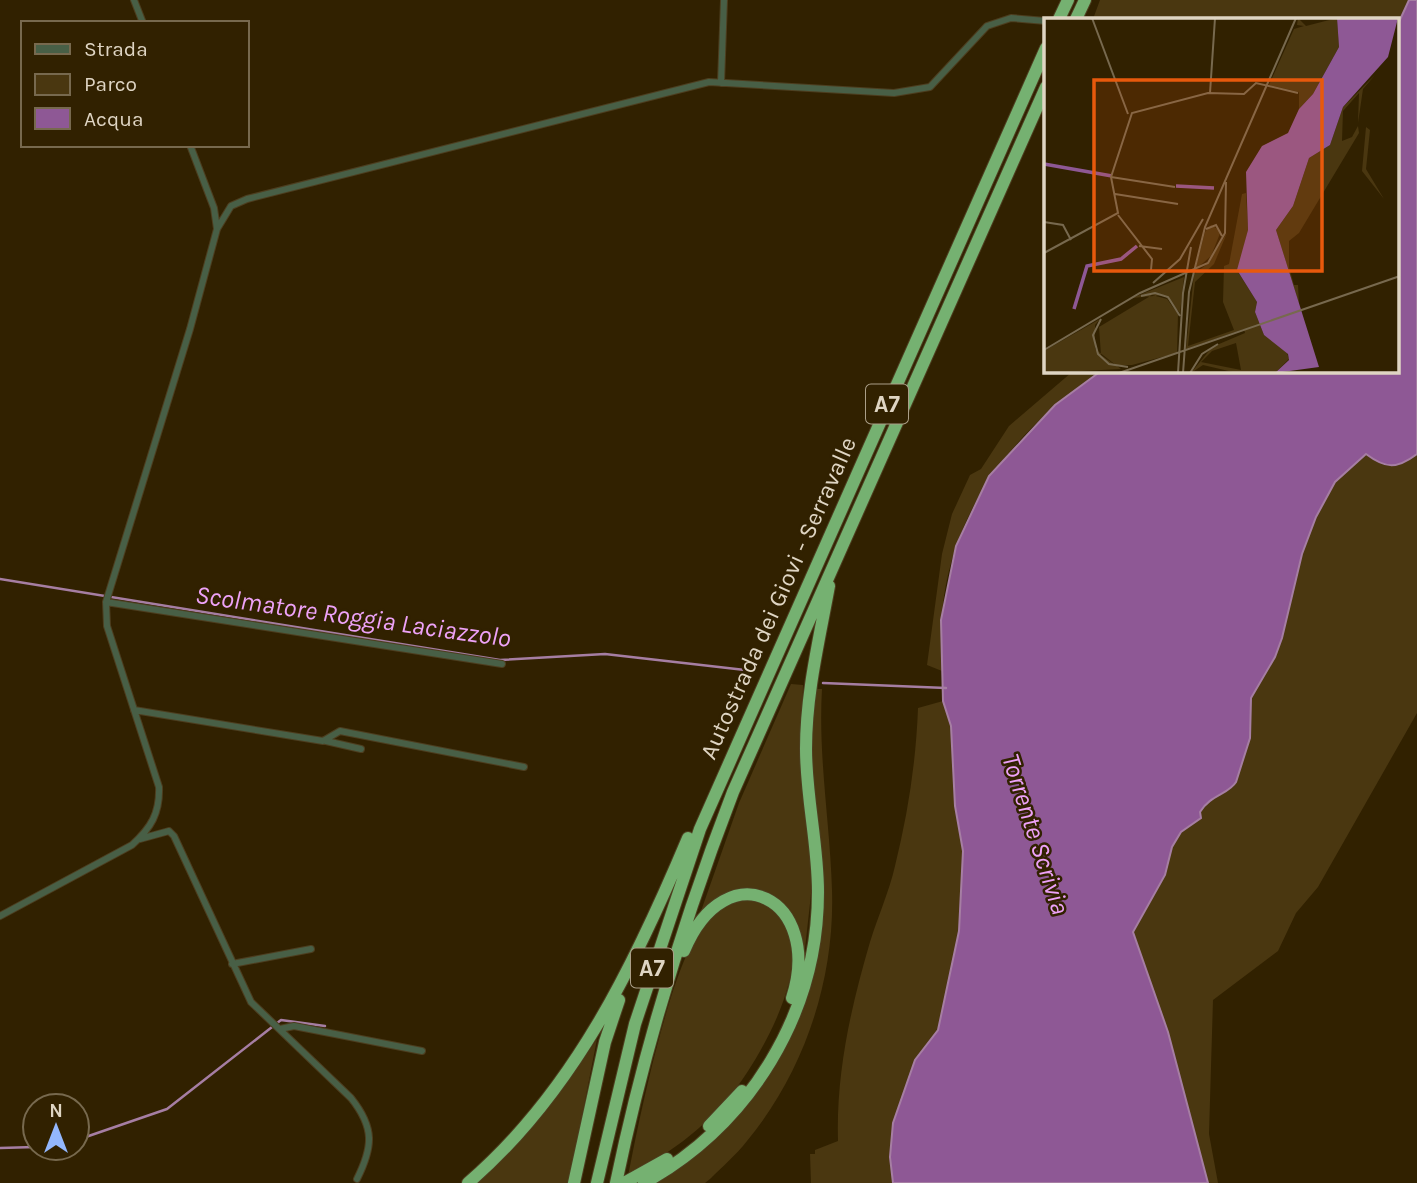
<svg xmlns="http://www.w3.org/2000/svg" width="1417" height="1183" font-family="Karla,sans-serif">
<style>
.green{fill:#4a3710}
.water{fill:#8e5895;stroke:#a67ea3;stroke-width:2}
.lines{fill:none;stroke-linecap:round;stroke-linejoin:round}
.stream{stroke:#a67ea3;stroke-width:2.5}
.minor-casing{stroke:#4d3e1f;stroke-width:8}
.motorway-casing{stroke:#4d3e1f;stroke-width:14}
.minor{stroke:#485f46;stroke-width:6}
.motorway{stroke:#75b171;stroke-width:12}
.labels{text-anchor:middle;stroke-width:5;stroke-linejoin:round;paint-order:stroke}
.shield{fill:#312100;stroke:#ab9f88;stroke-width:2}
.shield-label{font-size:23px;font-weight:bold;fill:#dfd5c3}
.street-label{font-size:24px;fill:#dfd5c3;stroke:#312100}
.water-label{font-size:26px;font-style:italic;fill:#eda2f7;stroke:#312100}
.inset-river{fill:none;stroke:#8e5895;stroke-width:3.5}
.inset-road{fill:none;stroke:#77694e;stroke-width:2}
.view{fill:#e8590c;fill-opacity:0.15;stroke:#e8590c;stroke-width:3.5}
.inset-edge{fill:none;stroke:#dfd5c3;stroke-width:3.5}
</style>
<rect width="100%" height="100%" fill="#312100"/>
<path class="green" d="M1100,0H1409L1398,24V19H1093Z
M1101,371C1021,425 959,498 944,596C940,622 944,646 942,671L927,665L942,554L952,514L970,475L981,469L1009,426L1072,372Z
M1366,454C1384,469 1399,467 1417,454V713L1318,887L1296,913L1278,951L1213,1000L1209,1134L1218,1183H1208L1168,1032L1133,933L1164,875L1172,847L1181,832L1190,826L1211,798L1233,787L1236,782L1250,738L1251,698L1275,657L1282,638L1302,554L1316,517L1335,482Z
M791,684L803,685L801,781L813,876L803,967C803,953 803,938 797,924C792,913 784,908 774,902C742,885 728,885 701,911L739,803Z
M815,689H822C818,757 830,823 832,890C835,980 804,1072 747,1141C736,1155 722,1167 710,1179L705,1183H655L699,1151L741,1112L756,1092L813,963L811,755Z
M943,701L951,726L955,806L963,851L959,931L938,1030L915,1060L893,1123L890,1157L893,1183H811L810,1154H815V1150L838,1141C836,1072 851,1007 870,942C878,916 889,892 895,866C908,813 916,762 918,708Z
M743,899C845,910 766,1052 731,1095C703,1130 666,1155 628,1177C638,1124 672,955 707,921C717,910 730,903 743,899Z
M597,1039L569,1183H476L566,1084Z"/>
<path class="water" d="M1409,0H1417V454C1397,469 1386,469 1366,454L1335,482L1316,517L1302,554L1282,638L1275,657L1251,698L1250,738L1236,782C1229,794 1210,795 1200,812L1201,818L1181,832L1172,847L1165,875L1133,932L1168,1032L1208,1183H893L890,1157L893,1123L915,1060L938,1030L959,931L963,851L955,806L951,726L943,701L941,620L956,546L989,476L1055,405L1101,371H1398V24Z"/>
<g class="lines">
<path class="stream" d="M0,579L500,660L605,654L745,670
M823,683L946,688
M77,1140L167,1109L281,1020L325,1026
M0,1148L35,1147"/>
<defs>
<path id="minor" d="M134,0L143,23
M721,83L724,0
M190,145L214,208L217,229
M106,602L502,664
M134,710L323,741L340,731L524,767
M326,741L361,749
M140,839L169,831L174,836L251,1002L351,1098C375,1128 373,1147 357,1179
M0,916L132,845C151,828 160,813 159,787L107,626L106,602L190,329L217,229L231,206L247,199L709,82L894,93L930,87L987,26L1011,18L1046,21
M232,964L311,949
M280,1029L294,1026L422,1051"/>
<path id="motorway" d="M1059,19L1068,0
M1076,19L1085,0
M684,951C727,848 824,899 792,998
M709,1126L742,1091
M468,1183C574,1092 635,964 688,838
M574,1183L605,1042L619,1000
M597,1183L635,1024L700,829L1046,48
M616,1183C644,1049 684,919 733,792L1046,87
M624,1183L667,1159
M644,1183C750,1124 818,1014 818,892C818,844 806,797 806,749C806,693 819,641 829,586"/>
</defs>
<use href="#minor" class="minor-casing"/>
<use href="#motorway" class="motorway-casing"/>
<use href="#minor" class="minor"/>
<use href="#motorway" class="motorway"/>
</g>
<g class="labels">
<g class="shield">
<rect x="866" y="384.5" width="42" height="39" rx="5"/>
<rect x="631" y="948.5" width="42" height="39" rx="5"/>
</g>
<g class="shield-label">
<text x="887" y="412">A7</text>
<text x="652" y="976">A7</text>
</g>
<g class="street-label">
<text transform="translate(778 598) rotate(-66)" y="8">Autostrada dei Giovi - Serravalle</text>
</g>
<g class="water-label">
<text transform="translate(353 616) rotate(8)" y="9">Scolmatore Roggia Laciazzolo</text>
<text transform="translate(1036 834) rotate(72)" y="9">Torrente Scrivia</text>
</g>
</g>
<g transform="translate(1044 18)">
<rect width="355" height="355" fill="#312100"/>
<path d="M254,0L262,8L293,0L295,29L269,76L255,91V74L225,67L250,11L260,8L253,7ZM331,57L319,71L314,105L315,75L299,93L298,123L308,119L314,108L315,115L255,215L245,223V249L250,267H254L255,286L232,212L249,188L265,140L286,127L299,89ZM322,109L326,112L322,151L340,181L318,153ZM202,175L204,212L194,254L213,284L211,294L220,317L242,331L245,341L231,355H193L159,347L147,355L168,329L201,315L200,311L142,331L150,256L162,247L183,215L170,246L151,264L144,328L190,312L179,284L180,248L185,246L198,176ZM192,325L197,352L157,344L168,333ZM167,207L177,213L167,238L151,252L161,214ZM140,259L136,295L120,277L88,280ZM108,277L123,281L134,296L133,335L88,347H71L57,337L55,309ZM56,301L51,307V331L77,351L0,355V333Z" fill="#4a3710" fill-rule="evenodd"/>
<path d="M293,0H354L344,39L299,89L286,127L265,140L249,188L232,212L275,349L231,355L245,342L244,336L220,317L211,294L213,284L193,252L204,212L202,154L218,128L244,115L255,91L269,76L295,29Z" fill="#8e5895"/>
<path class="inset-river" d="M0,146L68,158M132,168L170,170M30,291L43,248L77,241L93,228"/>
<path class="inset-road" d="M48,0L84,96M166,75L171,0M67,159L131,169M71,176L134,186M74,197L108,241L107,252M0,204L19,207L27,222M162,211L172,207L178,218M95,228L118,231M0,235L74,195L67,159L88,95L164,75L200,76L212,65L254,75M109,265L136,241L159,201M97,278L111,275L124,279L136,298M57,301L49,317L54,336L65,346L84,349M0,332L96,275L164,245L181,215L182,164M75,355L356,258M134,355L139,275L147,229M139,355L145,274L161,209L252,0M146,355L158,336L174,326"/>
<path class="view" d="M50,62H278V253H50Z"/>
<rect width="355" height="355" class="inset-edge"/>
</g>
<rect x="21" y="21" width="228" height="126" fill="#312100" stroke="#77694e" stroke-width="2"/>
<rect x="35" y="44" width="35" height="10" fill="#485f46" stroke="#77694e" stroke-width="2"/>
<text x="84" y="56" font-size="21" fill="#dfd5c3">Strada</text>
<rect x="35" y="74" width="35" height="21" fill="#4a3710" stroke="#77694e" stroke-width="2"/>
<text x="84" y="91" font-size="21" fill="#dfd5c3">Parco</text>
<rect x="35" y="108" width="35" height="21" fill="#8e5895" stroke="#77694e" stroke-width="2"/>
<text x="84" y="126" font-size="21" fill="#dfd5c3">Acqua</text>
<g transform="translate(56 1127)"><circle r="33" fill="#312100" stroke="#77694e" stroke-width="2"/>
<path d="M0-5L12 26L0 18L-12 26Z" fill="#93b7fd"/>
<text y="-10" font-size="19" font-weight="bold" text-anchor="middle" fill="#dfd5c3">N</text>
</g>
</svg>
